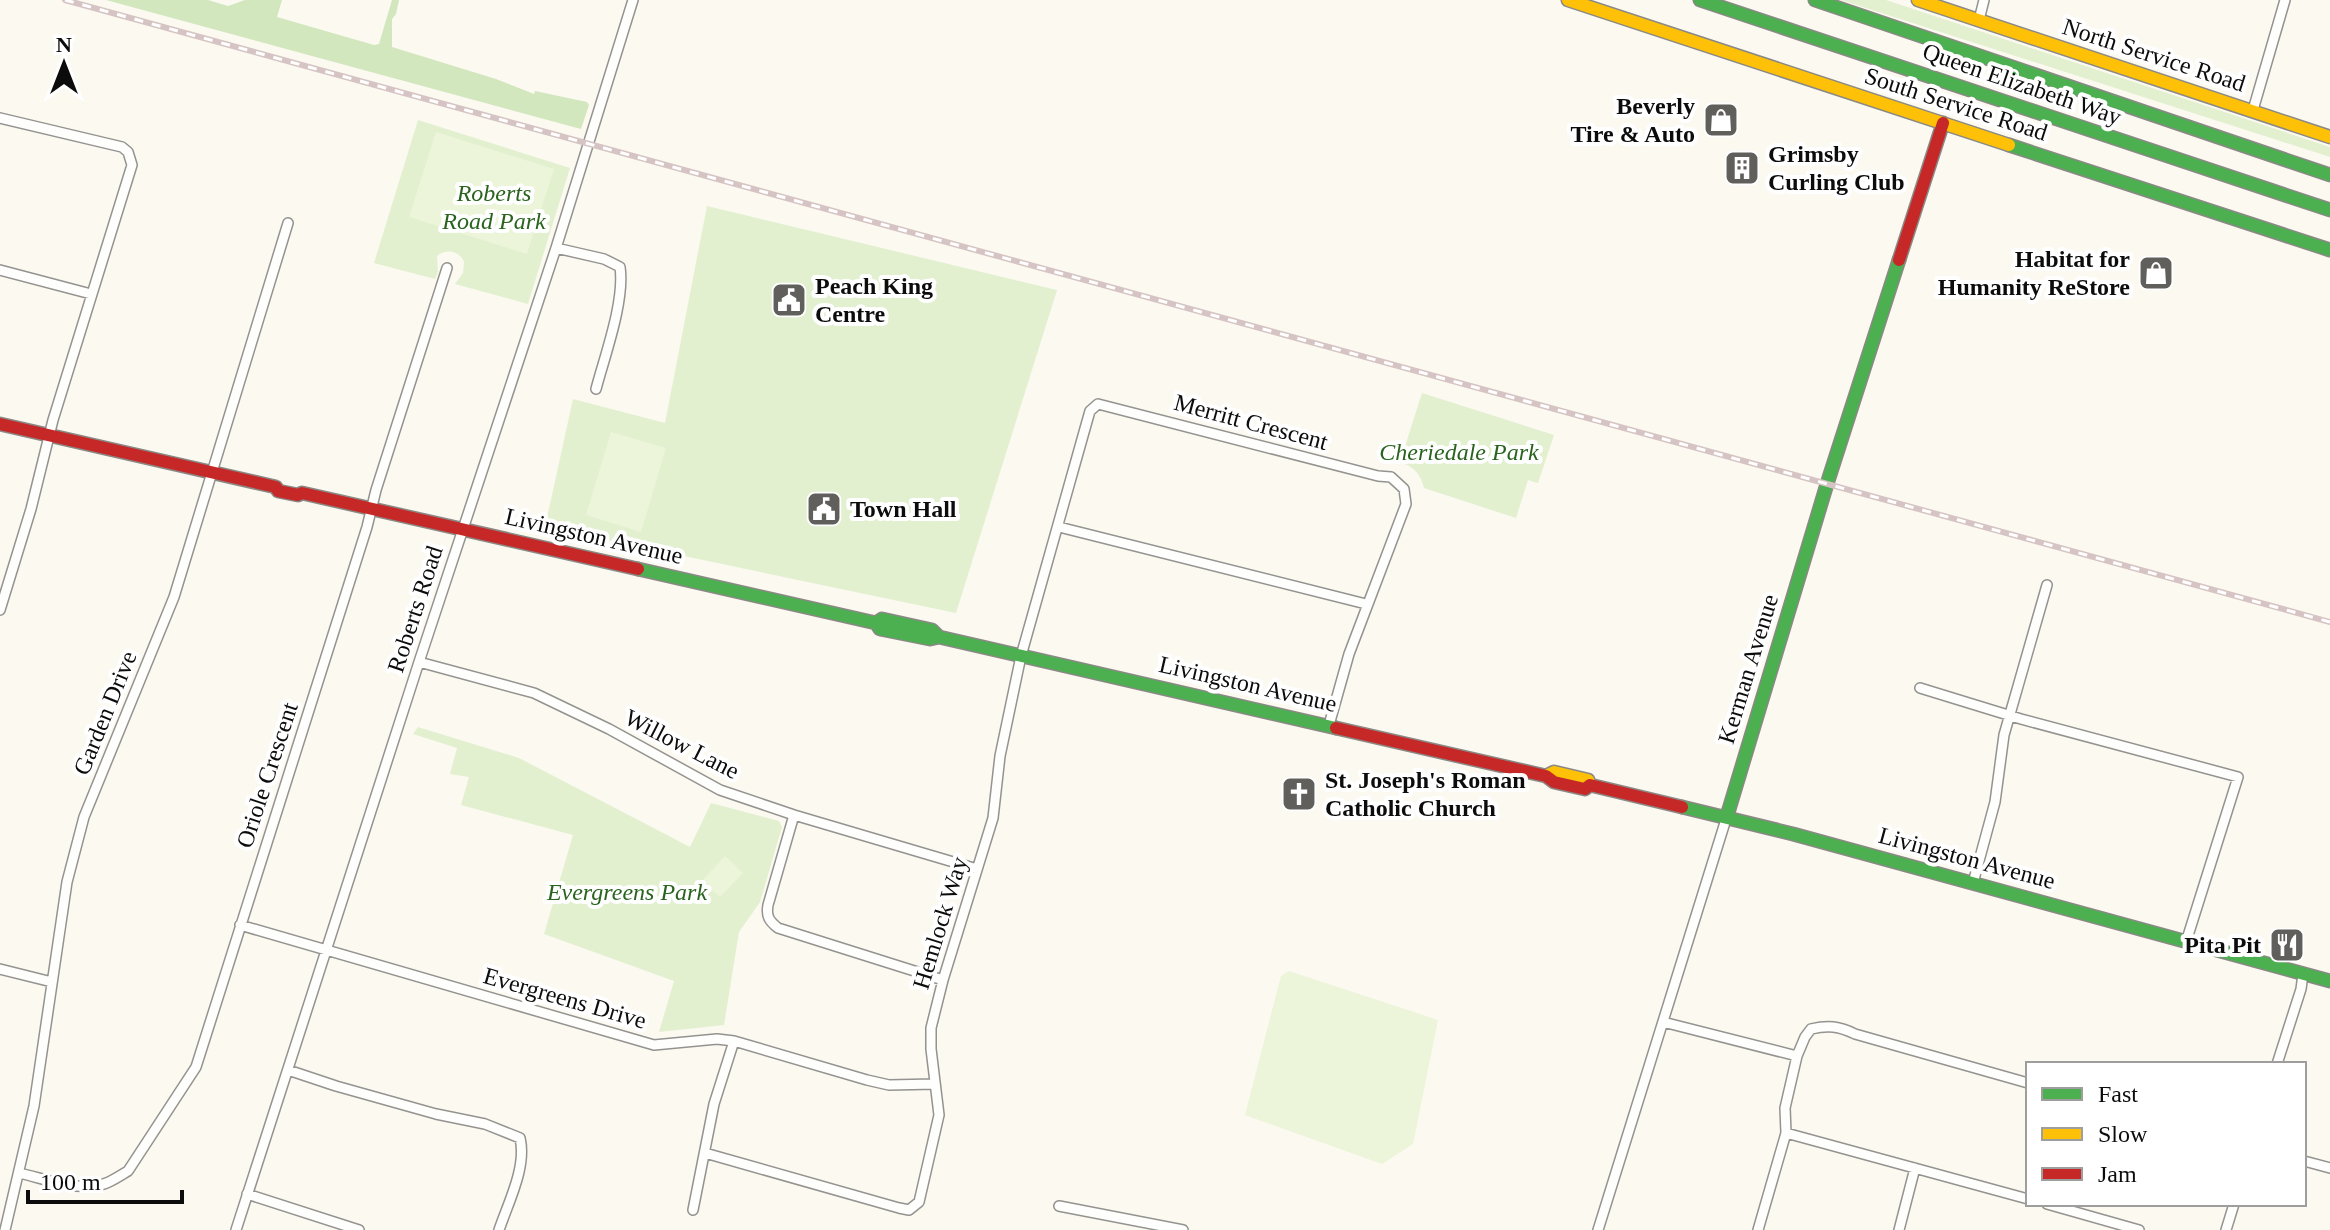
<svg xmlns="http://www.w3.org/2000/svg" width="2330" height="1230" font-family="Georgia,serif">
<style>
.green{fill:#e2f0d0}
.forest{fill:#d2e7be}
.pitch{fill:#ecf4da}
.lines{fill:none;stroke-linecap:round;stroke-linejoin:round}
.street-casing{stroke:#94938f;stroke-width:12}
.fast-casing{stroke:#8a8985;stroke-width:15}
.slow-casing{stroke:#8a8985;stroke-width:15}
.jam-casing{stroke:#8a8985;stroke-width:15}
.street{stroke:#fefefd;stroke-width:9}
.fast{stroke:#4caf50;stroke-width:12}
.slow{stroke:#ffc107;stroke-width:12}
.jam{stroke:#c62828;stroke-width:12}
.rail-casing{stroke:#d6c4c4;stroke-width:6}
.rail{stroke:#fff;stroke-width:3;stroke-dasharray:9;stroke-linecap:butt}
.labels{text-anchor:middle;stroke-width:8;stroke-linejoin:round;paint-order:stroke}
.street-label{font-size:24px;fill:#0c0c0c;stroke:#fff}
.poi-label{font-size:24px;font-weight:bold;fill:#0c0c0c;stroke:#fff;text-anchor:start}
.park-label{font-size:24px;font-style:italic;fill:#29631e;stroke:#fff}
</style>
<rect width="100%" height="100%" fill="#fbf9f0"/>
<path class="green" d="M1841,0H1886L2330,147V157Z
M418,120L570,168L528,304L455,284L463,273L464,262C460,251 446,248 437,256L438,272L435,279L374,263Z
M707,206L1057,290L956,613L545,527L573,399L665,423Z
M1422,393L1554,435L1538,483L1528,480L1516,518L1424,488C1420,473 1414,467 1400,462Z
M418,727L519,758L690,847L711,803L779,821L782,827L760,902L739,932L724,1025L659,1032L674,981L544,934L573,835L461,805L469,777L450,774L457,748L413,734Z"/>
<path class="forest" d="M106,0H208L228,6L245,0H282L277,17L374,45L379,44L392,0H399L396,14L392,19V47L496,79L534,94L535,91L587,102L589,105L581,129Z"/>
<path class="pitch" d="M436,132L554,169L527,254L409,217Z
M611,432L666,448L641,532L586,515Z
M725,856L743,873L720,897L702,881Z
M1289,971L1438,1020L1413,1144L1382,1164L1245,1115L1281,976Z"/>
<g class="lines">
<defs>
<path id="street" d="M1979,20L1984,0
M2253,110L2285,0
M0,118L122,147L128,152L132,165L53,420L31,509L0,610
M556,248L604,259L620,267C625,301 605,355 596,389
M0,270L91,294
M1059,527L1366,604
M419,662L534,693L609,729L720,790L794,815L977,869
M1920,688L2021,719L2238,777L2186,942
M794,815L768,905C766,916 769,921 778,928L943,980
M1973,883L1995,802L2004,735L2047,585
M240,925L654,1045L717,1039L734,1041L867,1080L889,1085L935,1084
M0,969L52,982
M1663,1022L1797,1056
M2277,1064L2301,989L2303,974
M288,1070L336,1086L436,1114L485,1124L520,1138C527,1167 508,1203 499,1230
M1786,1133L2028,1199
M705,1153L899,1208L909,1210L919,1202L939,1115L931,1049V1028L943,980L993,818L1000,756L1021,656L1086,425L1090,411L1098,404L1378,476L1391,477L1404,489L1406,504L1349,654L1329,725
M2304,1161L2330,1168
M19,1173C42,1178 70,1189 94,1186C107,1185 118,1177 128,1171L196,1067L367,527L376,490L447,268
M247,1194L359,1230
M2047,1204L2139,1230
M1059,1206L1183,1230
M693,1210L714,1104L734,1041
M5,1230L34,1106L67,882L84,817L174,597L288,223
M236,1230L419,662L556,248L633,0
M1598,1230L1727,816
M1758,1230L1786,1133L1785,1108L1797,1056L1805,1037L1811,1029C1828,1025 1839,1026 1855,1034L2028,1083
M1899,1230L1915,1168
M2226,1230L2234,1204"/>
<path id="fast" d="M1700,0L2330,210
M1815,0L2330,175
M2009,145L2330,250
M638,569L876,623L882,619L932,630L939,637
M876,623L880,629L930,639L939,637L1336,728
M1682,807L1793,834L2330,981
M1727,816L1827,484L1899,260"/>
<path id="slow" d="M1568,0L2009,145
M1918,0L2330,137
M1546,776L1554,772L1588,780L1590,785"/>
<path id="jam" d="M1899,260L1943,123
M0,424L276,487L278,491L298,495L302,493L638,569
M1336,728L1546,776L1554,782L1585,789L1590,785L1682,807"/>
</defs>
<use href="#street" class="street-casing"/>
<use href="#fast" class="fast-casing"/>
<use href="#slow" class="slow-casing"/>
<use href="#jam" class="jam-casing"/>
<use href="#street" class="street"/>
<use href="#fast" class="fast"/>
<use href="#slow" class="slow"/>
<use href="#jam" class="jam"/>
<defs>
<path id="rail" d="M65,0L2330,622"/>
</defs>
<use href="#rail" class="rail-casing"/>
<use href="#rail" class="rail"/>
</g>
<defs>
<symbol id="shop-square" viewBox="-11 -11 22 22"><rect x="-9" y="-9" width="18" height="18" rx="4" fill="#605f5c" stroke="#fff"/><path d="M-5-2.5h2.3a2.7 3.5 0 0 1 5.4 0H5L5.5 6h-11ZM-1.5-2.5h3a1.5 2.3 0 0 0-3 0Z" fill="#fff"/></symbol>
<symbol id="building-square" viewBox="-11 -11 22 22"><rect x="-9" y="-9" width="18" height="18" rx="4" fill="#605f5c" stroke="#fff"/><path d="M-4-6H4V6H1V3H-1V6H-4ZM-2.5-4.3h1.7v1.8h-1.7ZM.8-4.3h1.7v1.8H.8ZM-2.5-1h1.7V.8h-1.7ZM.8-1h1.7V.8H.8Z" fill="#fff"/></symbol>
<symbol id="civic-square" viewBox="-11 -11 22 22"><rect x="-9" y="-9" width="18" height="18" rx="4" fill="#605f5c" stroke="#fff"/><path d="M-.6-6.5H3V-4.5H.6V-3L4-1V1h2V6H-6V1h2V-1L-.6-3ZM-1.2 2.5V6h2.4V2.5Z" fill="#fff"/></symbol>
<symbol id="church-square" viewBox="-11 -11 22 22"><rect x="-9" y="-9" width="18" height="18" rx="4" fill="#605f5c" stroke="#fff"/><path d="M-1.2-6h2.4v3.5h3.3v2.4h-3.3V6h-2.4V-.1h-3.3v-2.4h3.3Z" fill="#fff"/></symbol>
<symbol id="restaurant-square" viewBox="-11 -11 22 22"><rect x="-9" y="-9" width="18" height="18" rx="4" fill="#605f5c" stroke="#fff"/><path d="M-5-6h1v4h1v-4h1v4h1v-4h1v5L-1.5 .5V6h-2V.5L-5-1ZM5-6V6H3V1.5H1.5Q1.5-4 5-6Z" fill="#fff"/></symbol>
</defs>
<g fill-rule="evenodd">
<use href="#shop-square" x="1701" y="100" width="40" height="40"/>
<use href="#building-square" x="1722" y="148" width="40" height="40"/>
<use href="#shop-square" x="2136" y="253" width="40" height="40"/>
<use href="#civic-square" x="769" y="280" width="40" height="40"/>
<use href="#civic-square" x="804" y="489" width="40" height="40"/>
<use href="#church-square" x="1279" y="774" width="40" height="40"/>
<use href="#restaurant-square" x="2267" y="925" width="40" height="40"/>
</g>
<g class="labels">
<g class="street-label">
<text transform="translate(2154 55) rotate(18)" y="8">North Service Road</text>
<text transform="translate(2022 84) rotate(19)" y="8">Queen Elizabeth Way</text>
<text transform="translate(1956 104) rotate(18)" y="8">South Service Road</text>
<text transform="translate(1251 422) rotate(15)" y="8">Merritt Crescent</text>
<text transform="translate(594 536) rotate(13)" y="8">Livingston Avenue</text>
<text transform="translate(415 609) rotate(-72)" y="8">Roberts Road</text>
<text transform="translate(1748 669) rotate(-73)" y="8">Kerman Avenue</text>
<text transform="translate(1248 684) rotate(13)" y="8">Livingston Avenue</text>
<text transform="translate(105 713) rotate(-68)" y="8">Garden Drive</text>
<text transform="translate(682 744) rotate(27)" y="8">Willow Lane</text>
<text transform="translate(267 775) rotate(-72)" y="8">Oriole Crescent</text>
<text transform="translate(1967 858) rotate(15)" y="8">Livingston Avenue</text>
<text transform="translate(940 923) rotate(-73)" y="8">Hemlock Way</text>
<text transform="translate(565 998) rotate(16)" y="8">Evergreens Drive</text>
</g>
<g class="poi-label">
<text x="1695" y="114" text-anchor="end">Beverly<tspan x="1695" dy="28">Tire &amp; Auto</tspan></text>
<text x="1768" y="162">Grimsby<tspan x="1768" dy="28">Curling Club</tspan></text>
<text x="2130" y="267" text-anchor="end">Habitat for<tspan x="2130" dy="28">Humanity ReStore</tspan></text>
<text x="815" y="294">Peach King<tspan x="815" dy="28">Centre</tspan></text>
<text x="850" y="517">Town Hall</text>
<text x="1325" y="788">St. Joseph's Roman<tspan x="1325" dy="28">Catholic Church</tspan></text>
<text x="2261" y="953" text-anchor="end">Pita Pit</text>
</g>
<g class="park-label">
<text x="494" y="201">Roberts<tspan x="494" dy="28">Road Park</tspan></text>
<text x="1459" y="460">Cheriedale Park</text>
<text x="627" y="900">Evergreens Park</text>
</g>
</g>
<rect x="2026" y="1062" width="280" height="144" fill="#ffffff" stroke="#9e9e9e" stroke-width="2"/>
<rect x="2042" y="1088" width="40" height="12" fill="#4caf50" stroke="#9e9e9e" stroke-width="2"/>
<text x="2098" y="1102" font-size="24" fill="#0c0c0c">Fast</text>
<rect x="2042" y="1128" width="40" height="12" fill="#ffc107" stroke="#9e9e9e" stroke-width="2"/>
<text x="2098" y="1142" font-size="24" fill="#0c0c0c">Slow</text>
<rect x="2042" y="1168" width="40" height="12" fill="#c62828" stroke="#9e9e9e" stroke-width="2"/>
<text x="2098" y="1182" font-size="24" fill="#0c0c0c">Jam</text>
<g transform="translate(64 64)" stroke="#ffffff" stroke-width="6" paint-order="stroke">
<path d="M0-6L14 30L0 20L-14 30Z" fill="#0c0c0c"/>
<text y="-12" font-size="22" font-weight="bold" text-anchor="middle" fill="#0c0c0c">N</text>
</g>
<path d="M28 1190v12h154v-12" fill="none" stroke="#0c0c0c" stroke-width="4"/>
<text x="40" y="1190" font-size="24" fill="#0c0c0c" stroke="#ffffff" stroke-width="6" paint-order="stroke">100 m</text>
</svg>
